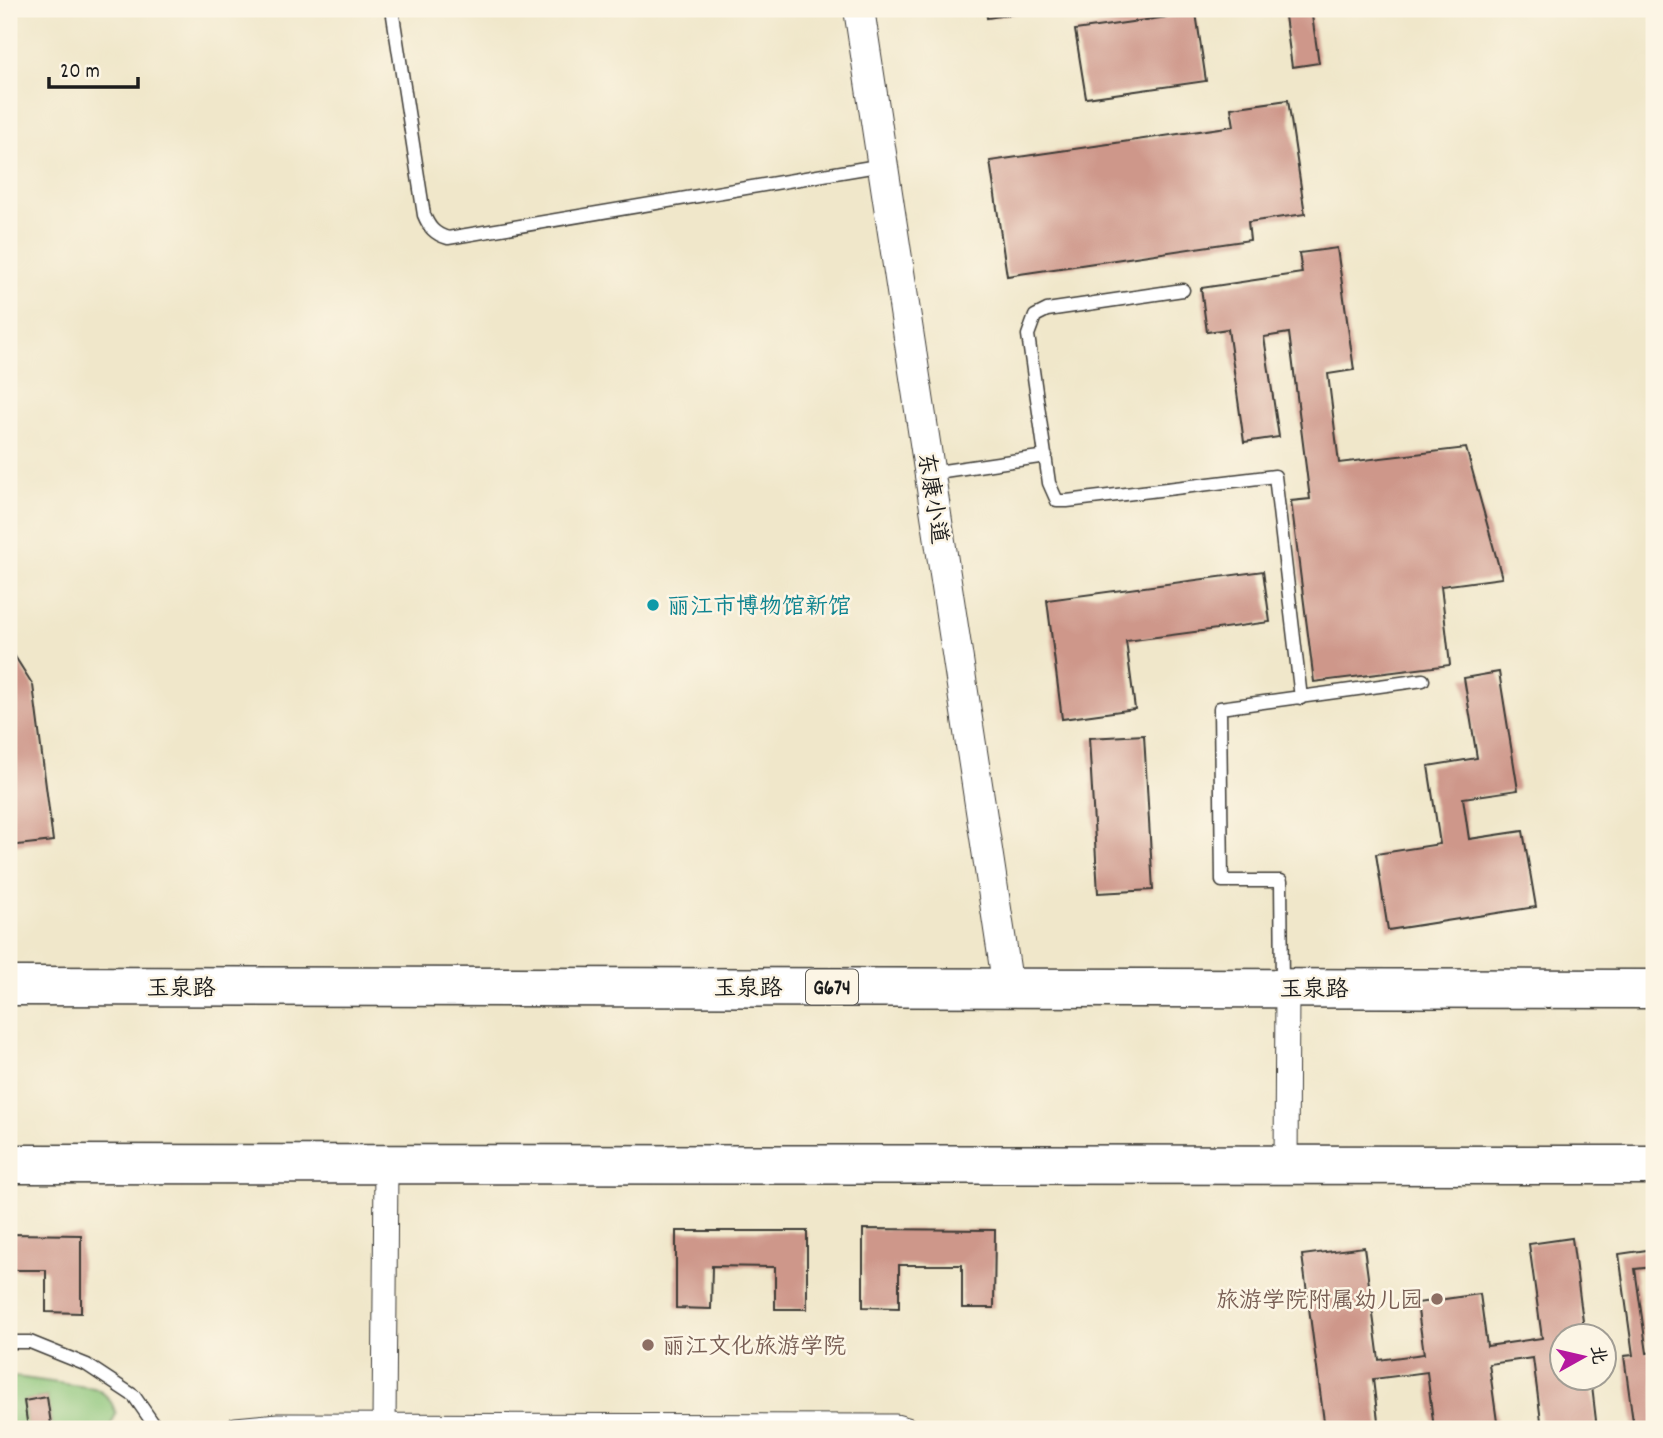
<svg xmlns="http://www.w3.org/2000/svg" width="1663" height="1438" font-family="Dekko,'LXGW WenKai TC',sans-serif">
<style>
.green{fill:#8ac478;stroke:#53704a;stroke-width:2;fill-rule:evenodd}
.building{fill:#ce978a}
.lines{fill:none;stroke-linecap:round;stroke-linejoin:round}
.service-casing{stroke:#3c3a36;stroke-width:15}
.minor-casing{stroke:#3c3a36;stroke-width:25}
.tertiary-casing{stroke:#3c3a36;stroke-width:32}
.trunk-casing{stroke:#3c3a36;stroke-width:41}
.service{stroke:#fff;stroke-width:12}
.minor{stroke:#fff;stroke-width:23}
.tertiary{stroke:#fff;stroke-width:30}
.trunk{stroke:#fff;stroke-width:38}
.culture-dot{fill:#0f9aa8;stroke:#fcf5e5;stroke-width:2.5}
.education-dot{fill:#8d6e63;stroke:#fcf5e5;stroke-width:2.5}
.labels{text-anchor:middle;stroke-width:5;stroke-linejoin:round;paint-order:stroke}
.shield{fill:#fcf5e5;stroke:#5f5d58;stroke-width:2}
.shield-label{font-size:21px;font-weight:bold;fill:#1c1c1c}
.street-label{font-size:23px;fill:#1c1c1c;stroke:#fcf5e5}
.culture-label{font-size:23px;fill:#0d838f;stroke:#fcf5e5;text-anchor:start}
.education-label{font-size:23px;fill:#785e54;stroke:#fcf5e5;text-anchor:end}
</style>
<rect width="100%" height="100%" fill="#fcf5e5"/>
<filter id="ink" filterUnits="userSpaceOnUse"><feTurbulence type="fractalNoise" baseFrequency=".0143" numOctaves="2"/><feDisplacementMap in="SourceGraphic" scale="14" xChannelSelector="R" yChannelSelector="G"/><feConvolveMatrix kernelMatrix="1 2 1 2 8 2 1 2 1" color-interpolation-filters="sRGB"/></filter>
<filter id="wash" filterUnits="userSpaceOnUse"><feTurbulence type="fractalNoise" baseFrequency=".00686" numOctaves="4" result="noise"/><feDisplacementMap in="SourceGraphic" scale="28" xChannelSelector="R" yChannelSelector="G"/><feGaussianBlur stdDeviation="1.57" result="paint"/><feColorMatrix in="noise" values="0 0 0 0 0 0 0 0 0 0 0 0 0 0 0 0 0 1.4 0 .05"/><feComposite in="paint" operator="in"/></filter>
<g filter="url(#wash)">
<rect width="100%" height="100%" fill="#f0e7ca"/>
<path class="green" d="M9,1376L94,1388C106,1393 112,1401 116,1414L109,1429H9ZM47,1397L51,1424L28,1428L24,1401Z"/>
<g id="blocks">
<path class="building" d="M986,9H1040V10L987,18Z
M1284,9H1311L1319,63L1292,67Z
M1196,13L1206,81L1086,98L1075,30Z
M1288,100L1305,214L1248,222L1250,240L1007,276L990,161L1234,126L1231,108Z
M1337,248L1354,370L1328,374L1339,463L1466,448L1502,578L1441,586L1450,665L1314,682L1291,501L1310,499L1289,333L1264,337L1279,437L1244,442L1228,329L1207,332L1201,288L1302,273L1299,253Z
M1263,571L1270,622L1126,641L1135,709L1062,719L1047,600Z
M9,647L33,685L53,841L9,846Z
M1499,672L1518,790L1463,798L1469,839L1523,831L1536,907L1388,930L1376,854L1440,844L1428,766L1477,758L1464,678Z
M1144,735L1153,890L1098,893L1089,738Z
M863,1229L995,1230L994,1308H962V1265H899V1308L863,1307Z
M676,1231H807V1309H775V1267L712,1266L711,1309L676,1308Z
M9,1234L81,1235V1313L46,1312V1270H9Z
M1572,1238L1585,1336H1562V1378H1591L1597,1429H1542L1533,1358L1489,1364L1498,1429H1434L1427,1372L1373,1379L1379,1429H1325L1302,1255L1364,1247L1379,1360L1424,1354L1417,1303L1480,1294L1487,1346L1542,1338L1529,1244Z
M1654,1249V1267L1635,1269L1647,1353L1654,1352V1429H1634L1624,1356L1633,1355L1619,1254Z
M47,1397L51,1424L28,1428L24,1401Z"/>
</g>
</g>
<g filter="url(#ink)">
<use href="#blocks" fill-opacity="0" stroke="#3c3a36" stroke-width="2"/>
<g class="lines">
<defs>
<path id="service" d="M392,9L424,215C429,227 434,234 448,238L883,165
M1183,290L1047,310L1035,316L1028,335L1049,483L1057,501H1067L1275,476L1301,698
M930,473L1046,456
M1282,986L1281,881H1222L1220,708L1423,680
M9,1342H30L87,1365L134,1396L157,1429"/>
<path id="minor" d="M1286,1165L1287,988
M384,1425L386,1165
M236,1429L278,1425L896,1426L907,1429"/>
<path id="tertiary" d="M859,9L1008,988"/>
<path id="trunk" d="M9,986L1654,989
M9,1164L1654,1165"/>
</defs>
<use href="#service" class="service-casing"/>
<use href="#minor" class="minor-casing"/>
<use href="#tertiary" class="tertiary-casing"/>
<use href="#trunk" class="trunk-casing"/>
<use href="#service" class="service"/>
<use href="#minor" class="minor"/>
<use href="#tertiary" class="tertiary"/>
<use href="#trunk" class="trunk"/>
</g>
</g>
<circle class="culture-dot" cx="653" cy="605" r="7"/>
<g class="education-dot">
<circle cx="1437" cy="1299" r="7"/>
<circle cx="648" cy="1345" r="7"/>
</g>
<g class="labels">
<rect class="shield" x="806" y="969.5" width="52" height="35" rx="5"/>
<g class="shield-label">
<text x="832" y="994">G674</text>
</g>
<g class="street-label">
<text transform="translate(934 498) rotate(81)" y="8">东康小道</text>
<text x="181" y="995">玉泉路</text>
<text x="748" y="995">玉泉路</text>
<text x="1314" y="996">玉泉路</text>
</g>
<g class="culture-label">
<text x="667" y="613">丽江市博物馆新馆</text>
</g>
<g class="education-label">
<text x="1423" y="1307">旅游学院附属幼儿园</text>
<text x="662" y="1353" text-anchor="start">丽江文化旅游学院</text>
</g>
</g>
<rect width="1663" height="1438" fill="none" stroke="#fcf5e5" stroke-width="35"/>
<g transform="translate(1583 1357) rotate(82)"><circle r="33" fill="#fcf5e5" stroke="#a29e95" stroke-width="2"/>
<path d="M0-5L12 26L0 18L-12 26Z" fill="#b5179e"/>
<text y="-10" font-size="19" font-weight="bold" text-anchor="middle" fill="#1c1c1c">北</text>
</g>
<path d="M49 77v10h89v-10" fill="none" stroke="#1c1c1c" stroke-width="3.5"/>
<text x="60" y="77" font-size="21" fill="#1c1c1c" stroke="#fcf5e5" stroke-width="5" paint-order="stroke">20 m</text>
</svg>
